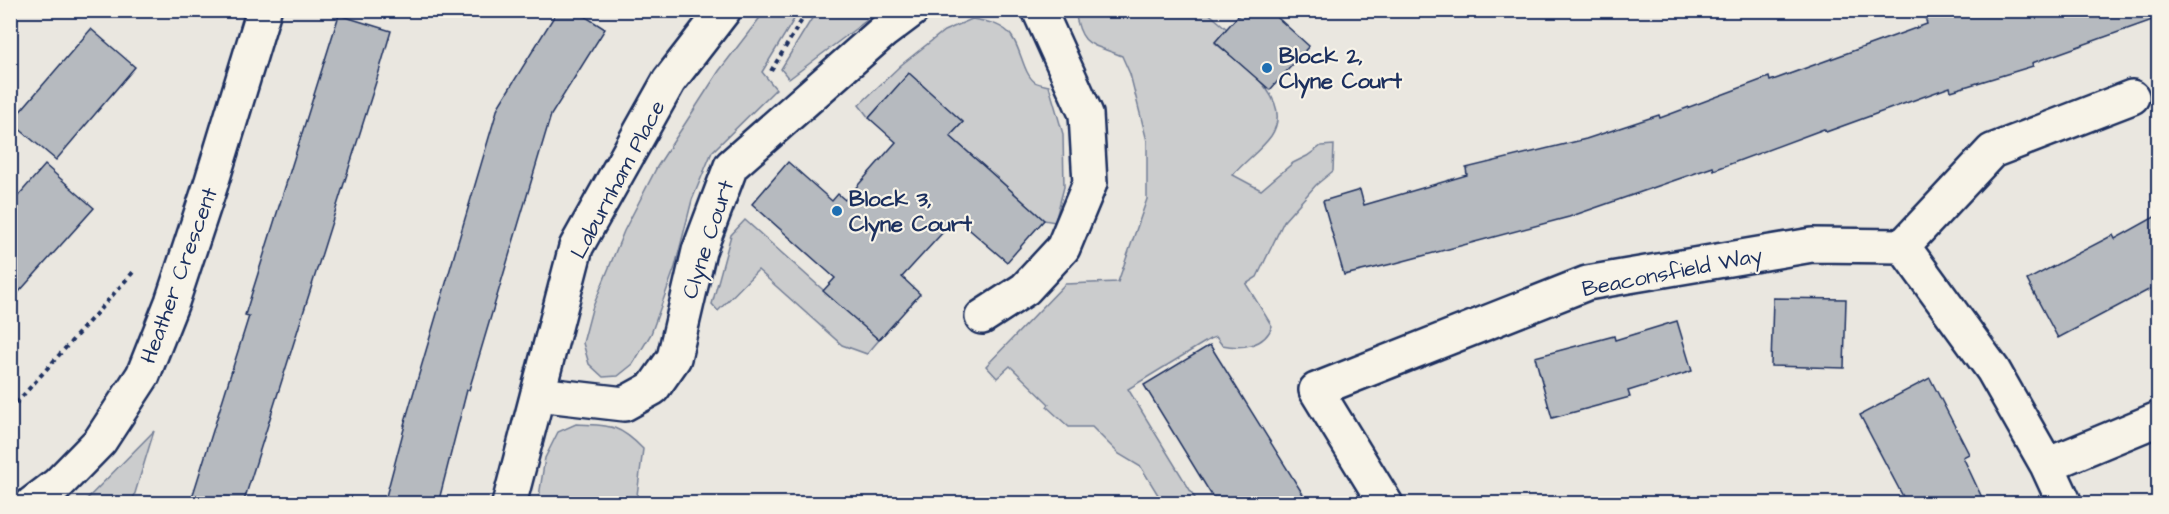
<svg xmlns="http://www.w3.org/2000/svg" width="2169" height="514" font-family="'Architects Daughter',sans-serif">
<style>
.green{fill:#cbcccd;stroke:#737e96;stroke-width:1.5}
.building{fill:#b6babf;stroke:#1b2f5e;stroke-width:1.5}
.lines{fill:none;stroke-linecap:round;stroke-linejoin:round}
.minor-casing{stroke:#1b2f5e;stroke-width:38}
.path{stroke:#1b2f5e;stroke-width:4;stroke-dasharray:4.5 4.5;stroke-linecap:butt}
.minor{stroke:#f7f3e8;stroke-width:33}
.poi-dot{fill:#1f6fb2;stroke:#f7f3e8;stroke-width:2}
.labels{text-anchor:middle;stroke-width:4.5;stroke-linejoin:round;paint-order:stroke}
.poi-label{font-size:22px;font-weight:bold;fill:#1b2f5e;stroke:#f7f3e8;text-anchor:start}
.street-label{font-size:22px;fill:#1b2f5e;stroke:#f7f3e8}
</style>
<rect width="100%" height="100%" fill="#eae7e0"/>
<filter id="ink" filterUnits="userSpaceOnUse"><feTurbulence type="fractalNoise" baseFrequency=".0167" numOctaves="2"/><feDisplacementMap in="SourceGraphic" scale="12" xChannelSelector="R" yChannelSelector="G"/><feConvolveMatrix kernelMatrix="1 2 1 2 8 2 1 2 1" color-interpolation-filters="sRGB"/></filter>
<g filter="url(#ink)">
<path class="green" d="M817,10L879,11L789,79L781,69Z
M765,11H799L762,72L776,89L712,152L692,200L675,267L651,334L633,364L618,376L603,377L589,364L583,343L592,309L624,231L657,167L719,71Z
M1075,11H1206L1227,29L1215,43C1240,64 1296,98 1271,136C1261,150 1244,162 1233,175L1261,190L1293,163L1307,156L1321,146L1334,145L1333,171L1316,185L1284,221L1257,277L1246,284L1272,326C1265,347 1241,349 1222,345L1216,337L1210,339L1128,389L1198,503H1163L1141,467L1119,454L1092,427H1069L1047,407L1049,404L1010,366L997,378L986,366L1065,284L1118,282L1147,199V141L1130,74L1122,56C1091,43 1081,48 1075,11Z
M972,19C985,21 998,23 1008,32C1021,44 1022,73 1035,82C1038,84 1045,85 1049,86L1063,134L1064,187L1055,222L1044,220L950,136L963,122L909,74L869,118L859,105L901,65L944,31Z
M745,220L879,340L867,354L842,345L758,270L718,311L712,304L731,235Z
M576,424C609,425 619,424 643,449L636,503H538L545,458L558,432Z
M154,431L132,503H83Z"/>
<path class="building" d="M558,10H575L605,29L551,115L469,390H467L438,504H384L405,425H404L498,107Z
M1243,10H1269L1309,46L1270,90L1215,42Z
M1923,10H2158V18L2032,63L2033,66L1951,91L1950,87L1826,132L1824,129L1714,170L1713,167L1569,217L1396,263L1344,275L1323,201L1360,190L1364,205L1467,175L1466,168L1586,139L1659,115L1660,118L1769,77L1770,81L1927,24Z
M339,15L391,31L376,82L243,504H190L249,316L245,315Z
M91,29L135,67L56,160L11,122Z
M909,73L963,122L950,136L1044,220L1007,262L956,218L902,277L920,294L879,340L823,291L835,278L752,204L788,162L832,201L838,194L845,200L896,142L869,118Z
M45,165L94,208L10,302V205Z
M2158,215V285L2058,338L2027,280L2113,235L2115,239Z
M1773,298L1846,299L1844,368L1771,366Z
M1677,321L1692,371L1628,391L1630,397L1552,418L1535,357L1614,336L1615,340Z
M1210,345L1309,504H1217L1144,385Z
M1930,378L1969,454L1963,457L1985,504H1907L1860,415Z"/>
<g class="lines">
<defs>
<path id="minor" d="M1903,246L1992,151L2132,97
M982,317L1025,289L1063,248L1090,183L1086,114L1039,10
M538,394L624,404L653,388L674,358L699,251L731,166L884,31L912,10
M2047,465L2158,419
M32,504L57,485L100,441L143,375L172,302L211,184L264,10
M509,504L576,247L669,81L724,10
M1386,504L1316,390L1587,283L1812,245L1903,246L1993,370L2047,465L2065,504"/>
</defs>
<use href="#minor" class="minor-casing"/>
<path class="path" d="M771,71L808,10
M10,410L135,270"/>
<use href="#minor" class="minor"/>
</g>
</g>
<g class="poi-dot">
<circle cx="1267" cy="68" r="6"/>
<circle cx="837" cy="211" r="6"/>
</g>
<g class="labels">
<g class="poi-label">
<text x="1279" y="63">Block 2,<tspan x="1279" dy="25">Clyne Court</tspan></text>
<text x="849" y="206">Block 3,<tspan x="849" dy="25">Clyne Court</tspan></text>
</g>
<g class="street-label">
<text transform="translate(617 179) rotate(-62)" y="8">Laburnham Place</text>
<text transform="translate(707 239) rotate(-72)" y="8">Clyne Court</text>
<text transform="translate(1672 271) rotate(-11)" y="8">Beaconsfield Way</text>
<text transform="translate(178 275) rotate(-70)" y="8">Heather Crescent</text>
</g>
</g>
<rect width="2169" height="514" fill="none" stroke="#f7f3e8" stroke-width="36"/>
<rect x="18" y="18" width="2133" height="478" fill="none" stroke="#1b2f5e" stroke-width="2" filter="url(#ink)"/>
</svg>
